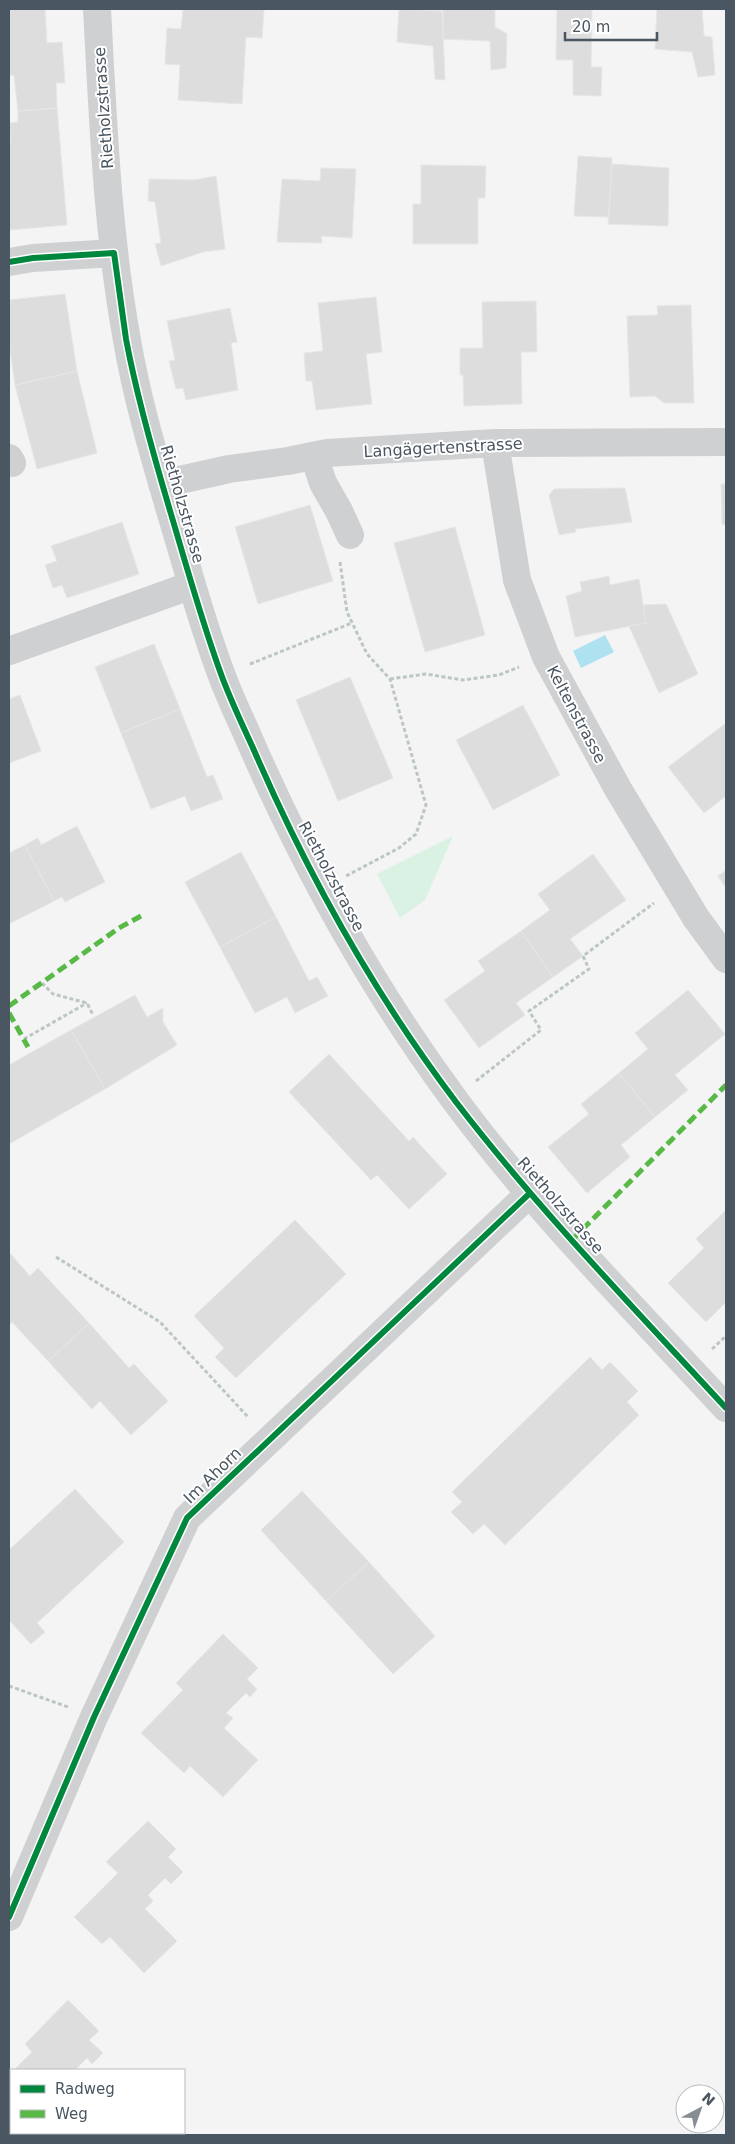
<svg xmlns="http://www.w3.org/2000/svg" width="735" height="2144" font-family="'DejaVu Sans',sans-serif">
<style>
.green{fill:#d9f2e3}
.water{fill:#aee2f0}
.building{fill:#ddddde;stroke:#e5e6e7}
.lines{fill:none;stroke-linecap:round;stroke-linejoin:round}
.path{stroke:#bcc7c4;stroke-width:3;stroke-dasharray:4 2.5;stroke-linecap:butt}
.minor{stroke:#ced0d2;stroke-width:28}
.quiet{stroke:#58b947;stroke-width:5;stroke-dasharray:10 5;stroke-linecap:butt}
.cycleway-casing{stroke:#fff;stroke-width:9}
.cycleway{stroke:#00873e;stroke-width:6}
.labels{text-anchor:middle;stroke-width:4;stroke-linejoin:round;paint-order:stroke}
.street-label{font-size:16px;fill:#4a5661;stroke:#fff}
</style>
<rect width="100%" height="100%" fill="#f4f4f4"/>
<path class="green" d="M453,836L425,900L400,918L377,874Z"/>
<path class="water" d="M605,635L614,652L581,668L573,651Z"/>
<path class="building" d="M9,9H45L47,43L62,42L65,83H56L57,108L18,111L14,75L9,76Z
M183,9H264L262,38L246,37L242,104L178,100L180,65L165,64L167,28L181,29Z
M399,9L442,11L445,80L435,79L433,46L397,42Z
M443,9H495V27L507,34L506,68L491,70L490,41L443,39Z
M557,9H592L591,67H602L601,96L573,95V60H556Z
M657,9H702L704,36L712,37L715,75L698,77L692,52L655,49Z
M57,108L67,225L9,230V142H11L9,123L18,122V111Z
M578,156L612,158L609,217L574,216Z
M612,164L669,168L668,226L608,224Z
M421,165L486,166L485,198H478V244H413V204H421Z
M321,168L356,169L352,238L321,236L322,243L277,242L282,179L320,181Z
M216,176L225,249L203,252L161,266L155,244L161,243L155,202L148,201L149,179L194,180Z
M65,294L77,371L15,385L9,342V300Z
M376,297L382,352L366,354L372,404L316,410L312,381H306L304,353L323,351L318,303Z
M536,301L537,352H521L522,404L464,406L463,375H460V348H483L482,302Z
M691,305L694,403H664L655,396L630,397L627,316L658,315L657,306Z
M230,308L237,342L231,343L238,390L186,400L183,388L176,389L169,361L175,360L167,321Z
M77,371L97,453L37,469L15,385Z
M721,484H726V525L722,524Z
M625,488L632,522L575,529L576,532L559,535L549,495L554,489Z
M310,505L333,581L258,604L235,527Z
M122,522L139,574L67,598L62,585L53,588L45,565L57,561L51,546Z
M455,527L485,635L425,652L394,543Z
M609,576L610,585L639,579L646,623L575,637L566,596L582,591L580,582Z
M666,604L698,674L659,693L629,626L646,623L643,605Z
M154,644L180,709L121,733L95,667Z
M350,677L393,778L338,801L296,700Z
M20,695L41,751L9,763V699Z
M523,705L560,775L493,810L456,740Z
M180,709L207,777L213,775L223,799L191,811L185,796L151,809L121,733Z
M726,723V796L704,813L668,767Z
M77,826L105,882L65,902L62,897L54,901L25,845L38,838L41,845Z
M25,845L54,901L9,924V853Z
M241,852L276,917L220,947L185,882Z
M593,854L626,900L570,939L583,956L553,977L521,931L550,910L538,894Z
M726,870V888L718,876Z
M276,917L309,981L317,977L328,996L295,1013L287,997L255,1013L220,947Z
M521,931L553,977L516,1003L525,1015L479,1048L444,1000L485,971L478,961Z
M688,990L725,1034L675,1075L688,1090L655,1117L619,1073L648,1049L635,1033Z
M135,995L147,1017L163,1008V1022L177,1045L105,1089L71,1030Z
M71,1030L105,1089L9,1144V1065Z
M329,1054L409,1141L413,1137L447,1174L409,1209L377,1175L371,1180L289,1092Z
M619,1073L655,1117L621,1145L630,1157L587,1193L548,1147L589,1114L581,1104Z
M726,1210V1302L706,1322L668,1283L704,1248L696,1239Z
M295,1220L346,1274L236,1378L215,1357L224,1348L194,1316Z
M9,1252L30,1276L38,1268L89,1323L48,1361L12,1322L9,1325Z
M89,1323L129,1368L134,1364L168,1401L131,1435L100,1401L92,1409L48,1361Z
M590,1357L602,1370L610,1362L638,1391L627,1402L639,1415L505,1545L484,1524L473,1534L451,1512L462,1502L452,1492Z
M75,1489L124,1542L37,1623L45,1632L31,1644L9,1620V1550Z
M302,1491L369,1562L326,1601L261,1530Z
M369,1562L435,1636L393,1674L326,1601Z
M223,1634L258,1668L247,1679L257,1689L250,1697L246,1693L226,1713L233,1718L224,1728L258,1760L223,1797L190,1766L184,1773L141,1733L183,1690L176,1683Z
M148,1821L176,1849L168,1857L183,1872L171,1884L165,1878L148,1895L153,1901L145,1909L177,1941L144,1973L110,1937L102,1944L74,1917L118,1873L106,1862Z
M68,2000L99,2031L89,2040L103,2053L92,2064L87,2058L75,2070H14L32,2052L25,2044Z
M11,2073V2113L9,2111V2075Z
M46,2133H86L84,2135H48Z"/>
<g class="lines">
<path class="path" d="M340,562L347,612L367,654L390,679L426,805L416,834L399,848L346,876
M250,664L352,623
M390,679L426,674L463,680L499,675L519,667
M42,983L53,994L87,1003L93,1015
M24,1039L87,1003
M476,1081L541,1030L529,1011L589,969L583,956L654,903
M56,1257L160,1322L249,1418
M712,1349L726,1336
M9,1686L68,1707"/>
<path class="minor" d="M97,9C103,119 107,231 127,340C137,400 155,459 172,517C188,570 202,624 222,676C230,698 241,720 250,741C305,867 372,988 454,1099C535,1209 634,1308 726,1408
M9,262L33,258L114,253
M495,443L517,580L546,657L618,789L696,918L726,959
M314,456L323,483L339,511L350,535
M9,458L12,463
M162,484L229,469L288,461L327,453L495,443L726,442
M9,651L192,585
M9,1917L94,1717L187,1518L530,1193"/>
<path class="quiet" d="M9,1006L119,928L141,916
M9,1013L28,1047
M572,1240L726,1085"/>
<defs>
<path id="cycleway" d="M9,262L33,258L114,253C118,282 122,310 126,339C137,398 154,457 171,514C187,568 202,622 221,674C230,699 242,724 253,748C306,871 375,995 456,1102C539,1210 634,1308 726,1408
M9,1917L94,1717L187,1518L530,1193"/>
</defs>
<use href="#cycleway" class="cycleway-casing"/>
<use href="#cycleway" class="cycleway"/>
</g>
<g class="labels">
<g class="street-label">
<text transform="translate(103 108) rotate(-94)" y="6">Rietholzstrasse</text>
<text transform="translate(443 447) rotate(-3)" y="6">Langägertenstrasse</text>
<text transform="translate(183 504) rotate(74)" y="6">Rietholzstrasse</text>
<text transform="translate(577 714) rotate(62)" y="6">Keltenstrasse</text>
<text transform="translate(332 876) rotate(62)" y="6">Rietholzstrasse</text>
<text transform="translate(561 1205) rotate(49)" y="6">Rietholzstrasse</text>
<text transform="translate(212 1475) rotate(-44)" y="6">Im Ahorn</text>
</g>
</g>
<rect width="735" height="2144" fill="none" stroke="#4a5661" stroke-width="20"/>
<rect x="10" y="2069" width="175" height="65" fill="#ffffff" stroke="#b7bbc0"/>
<rect x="20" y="2085" width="25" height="8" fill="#00873e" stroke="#b7bbc0"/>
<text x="55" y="2094" font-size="15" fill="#4a5661">Radweg</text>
<rect x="20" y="2110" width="25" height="8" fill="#58b947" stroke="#b7bbc0"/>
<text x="55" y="2119" font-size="15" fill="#4a5661">Weg</text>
<g transform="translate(700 2109) rotate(41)"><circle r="24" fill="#ffffff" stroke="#b7bbc0"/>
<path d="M0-4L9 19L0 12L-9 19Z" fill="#868d94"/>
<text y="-8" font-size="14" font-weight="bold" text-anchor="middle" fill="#4a5661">N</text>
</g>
<path d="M565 32v8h92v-8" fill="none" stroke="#4a5661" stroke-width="2.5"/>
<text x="572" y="32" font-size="15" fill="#4a5661" stroke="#ffffff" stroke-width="4" paint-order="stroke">20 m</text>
</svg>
